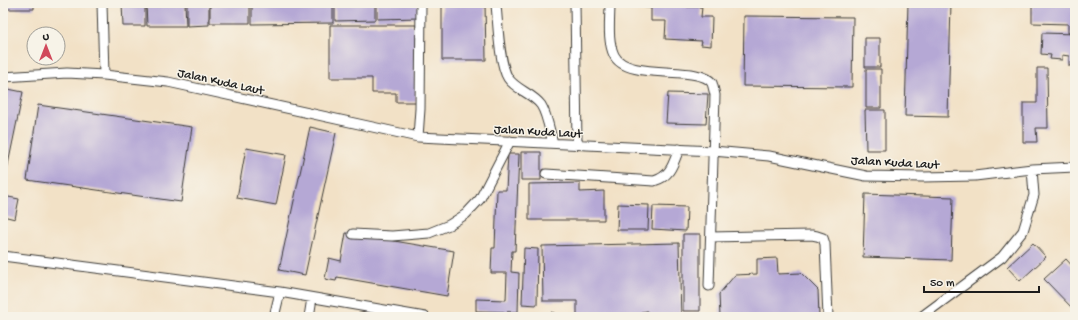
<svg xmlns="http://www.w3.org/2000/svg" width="1078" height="320" font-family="'Gochi Hand',sans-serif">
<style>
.building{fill:#b5a8d5}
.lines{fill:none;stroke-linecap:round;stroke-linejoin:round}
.lane-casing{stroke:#3c3a36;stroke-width:11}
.lane{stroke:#fff;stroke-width:9}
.labels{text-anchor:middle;stroke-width:3;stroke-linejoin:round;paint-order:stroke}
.street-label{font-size:13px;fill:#1c1c1c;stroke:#f7f3e8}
</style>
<rect width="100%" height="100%" fill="#f7f3e8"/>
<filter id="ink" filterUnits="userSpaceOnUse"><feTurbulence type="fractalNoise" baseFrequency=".025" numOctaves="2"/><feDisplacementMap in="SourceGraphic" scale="8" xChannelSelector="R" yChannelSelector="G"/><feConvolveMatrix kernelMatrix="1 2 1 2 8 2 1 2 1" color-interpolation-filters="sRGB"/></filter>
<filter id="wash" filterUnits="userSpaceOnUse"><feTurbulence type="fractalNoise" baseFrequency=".012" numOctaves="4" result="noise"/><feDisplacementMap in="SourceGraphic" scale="16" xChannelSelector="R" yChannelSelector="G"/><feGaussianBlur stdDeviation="0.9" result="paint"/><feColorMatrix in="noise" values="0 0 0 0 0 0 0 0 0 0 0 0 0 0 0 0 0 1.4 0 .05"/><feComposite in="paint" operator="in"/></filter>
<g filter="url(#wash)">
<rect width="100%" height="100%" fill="#f2e1c6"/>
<g id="blocks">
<path class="building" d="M3,3H34V9H3Z
M122,3H145V26H123Z
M146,3H185L186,26H147Z
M187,3H209V25L187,26Z
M210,3H250V23H210Z
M252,3H333V23L252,24Z
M335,3H375V20L335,21Z
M377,3H418L419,18L377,19Z
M442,3H485L486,60H442Z
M637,3H687V7H702L701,17H712L711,46L701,45L702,41L665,39L666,21H651V8L636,7Z
M908,3H951L948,117L905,116Z
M1032,3H1075V33H1068V24L1032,23Z
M744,16L853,17L852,87L743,86Z
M330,25H416V102H396V93H372V78H330Z
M1042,33L1075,34V66H1069V56L1062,55V60L1050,59L1051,55L1041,54Z
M865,38H880V67H865Z
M1037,68H1047L1048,128H1036L1037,142H1023V103H1037Z
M866,69H881V108H866Z
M3,88L23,92L5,179L3,178Z
M668,93L708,94L706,124L666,123Z
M38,105L192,127L181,202L27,180Z
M865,110H885V150H866Z
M310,127L336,133L305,275L279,270Z
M246,148L286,155L276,205L237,198Z
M521,152H541V180H521Z
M508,154H519L515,251H512L511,272L519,273L518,312L476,311V299L506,300L507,273H491L492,248H495L497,190H506Z
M580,183V192L604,191V220H529V184Z
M865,194L953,197L951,260L863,257Z
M3,196L19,199L15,219L3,216Z
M618,204L649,205L648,230H617Z
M653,206L687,207L686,231L652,229Z
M346,233L454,251L447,296L337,277L336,281L325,279L329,258L341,261Z
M683,234H700V311H683Z
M679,243L681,317H647V311L641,312V317H612V315L577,316V301H543L542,246Z
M1033,243L1046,257L1020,281L1007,267Z
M524,248L538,249L537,305L522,304Z
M777,258L778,274L801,273L818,290L819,317H720L719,294L735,275L757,274V259Z
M1066,259L1075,269V311L1044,279Z
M552,312L565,317H550Z"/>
</g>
</g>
<g filter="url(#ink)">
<use href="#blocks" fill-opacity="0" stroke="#3c3a36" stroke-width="1"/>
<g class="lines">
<defs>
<path id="lane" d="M102,3L104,75
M575,3L577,144
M610,3C610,20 607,40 614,55C627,82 700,64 712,83C713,86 714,91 715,95L709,286
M496,5C498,23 499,64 508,78C516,90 532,93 541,105C547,114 550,132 553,143
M3,77L67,73L104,75L168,82L418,137L713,151L769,156L866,176L923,177L975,176L1032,169L1075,167
M418,137L420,109L421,3
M546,174L654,181C671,176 673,164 679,149
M353,234L392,236L429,233L449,225L466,214L480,199L510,141
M711,237L812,235L817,236L823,238L825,244L828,317
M3,256L280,292L425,317
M274,317L280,292
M309,317L312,298
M921,317L1002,257L1023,231L1034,195L1032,169"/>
</defs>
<use href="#lane" class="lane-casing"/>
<use href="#lane" class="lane"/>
</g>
</g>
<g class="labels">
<g class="street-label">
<text transform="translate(221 80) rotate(12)" y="5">Jalan Kuda Laut</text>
<text transform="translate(538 130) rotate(3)" y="5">Jalan Kuda Laut</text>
<text transform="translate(895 161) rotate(3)" y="5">Jalan Kuda Laut</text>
</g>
</g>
<rect width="1078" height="320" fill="none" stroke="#f7f3e8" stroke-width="16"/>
<g transform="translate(46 46)"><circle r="19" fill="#f7f3e8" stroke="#9f9d96"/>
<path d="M0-3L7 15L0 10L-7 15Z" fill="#d1495b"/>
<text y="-6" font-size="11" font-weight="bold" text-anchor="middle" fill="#1c1c1c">U</text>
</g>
<path d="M924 286v6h115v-6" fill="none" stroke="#1c1c1c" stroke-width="2"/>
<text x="930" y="286" font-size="12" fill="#1c1c1c" stroke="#f7f3e8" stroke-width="3" paint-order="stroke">50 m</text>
</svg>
